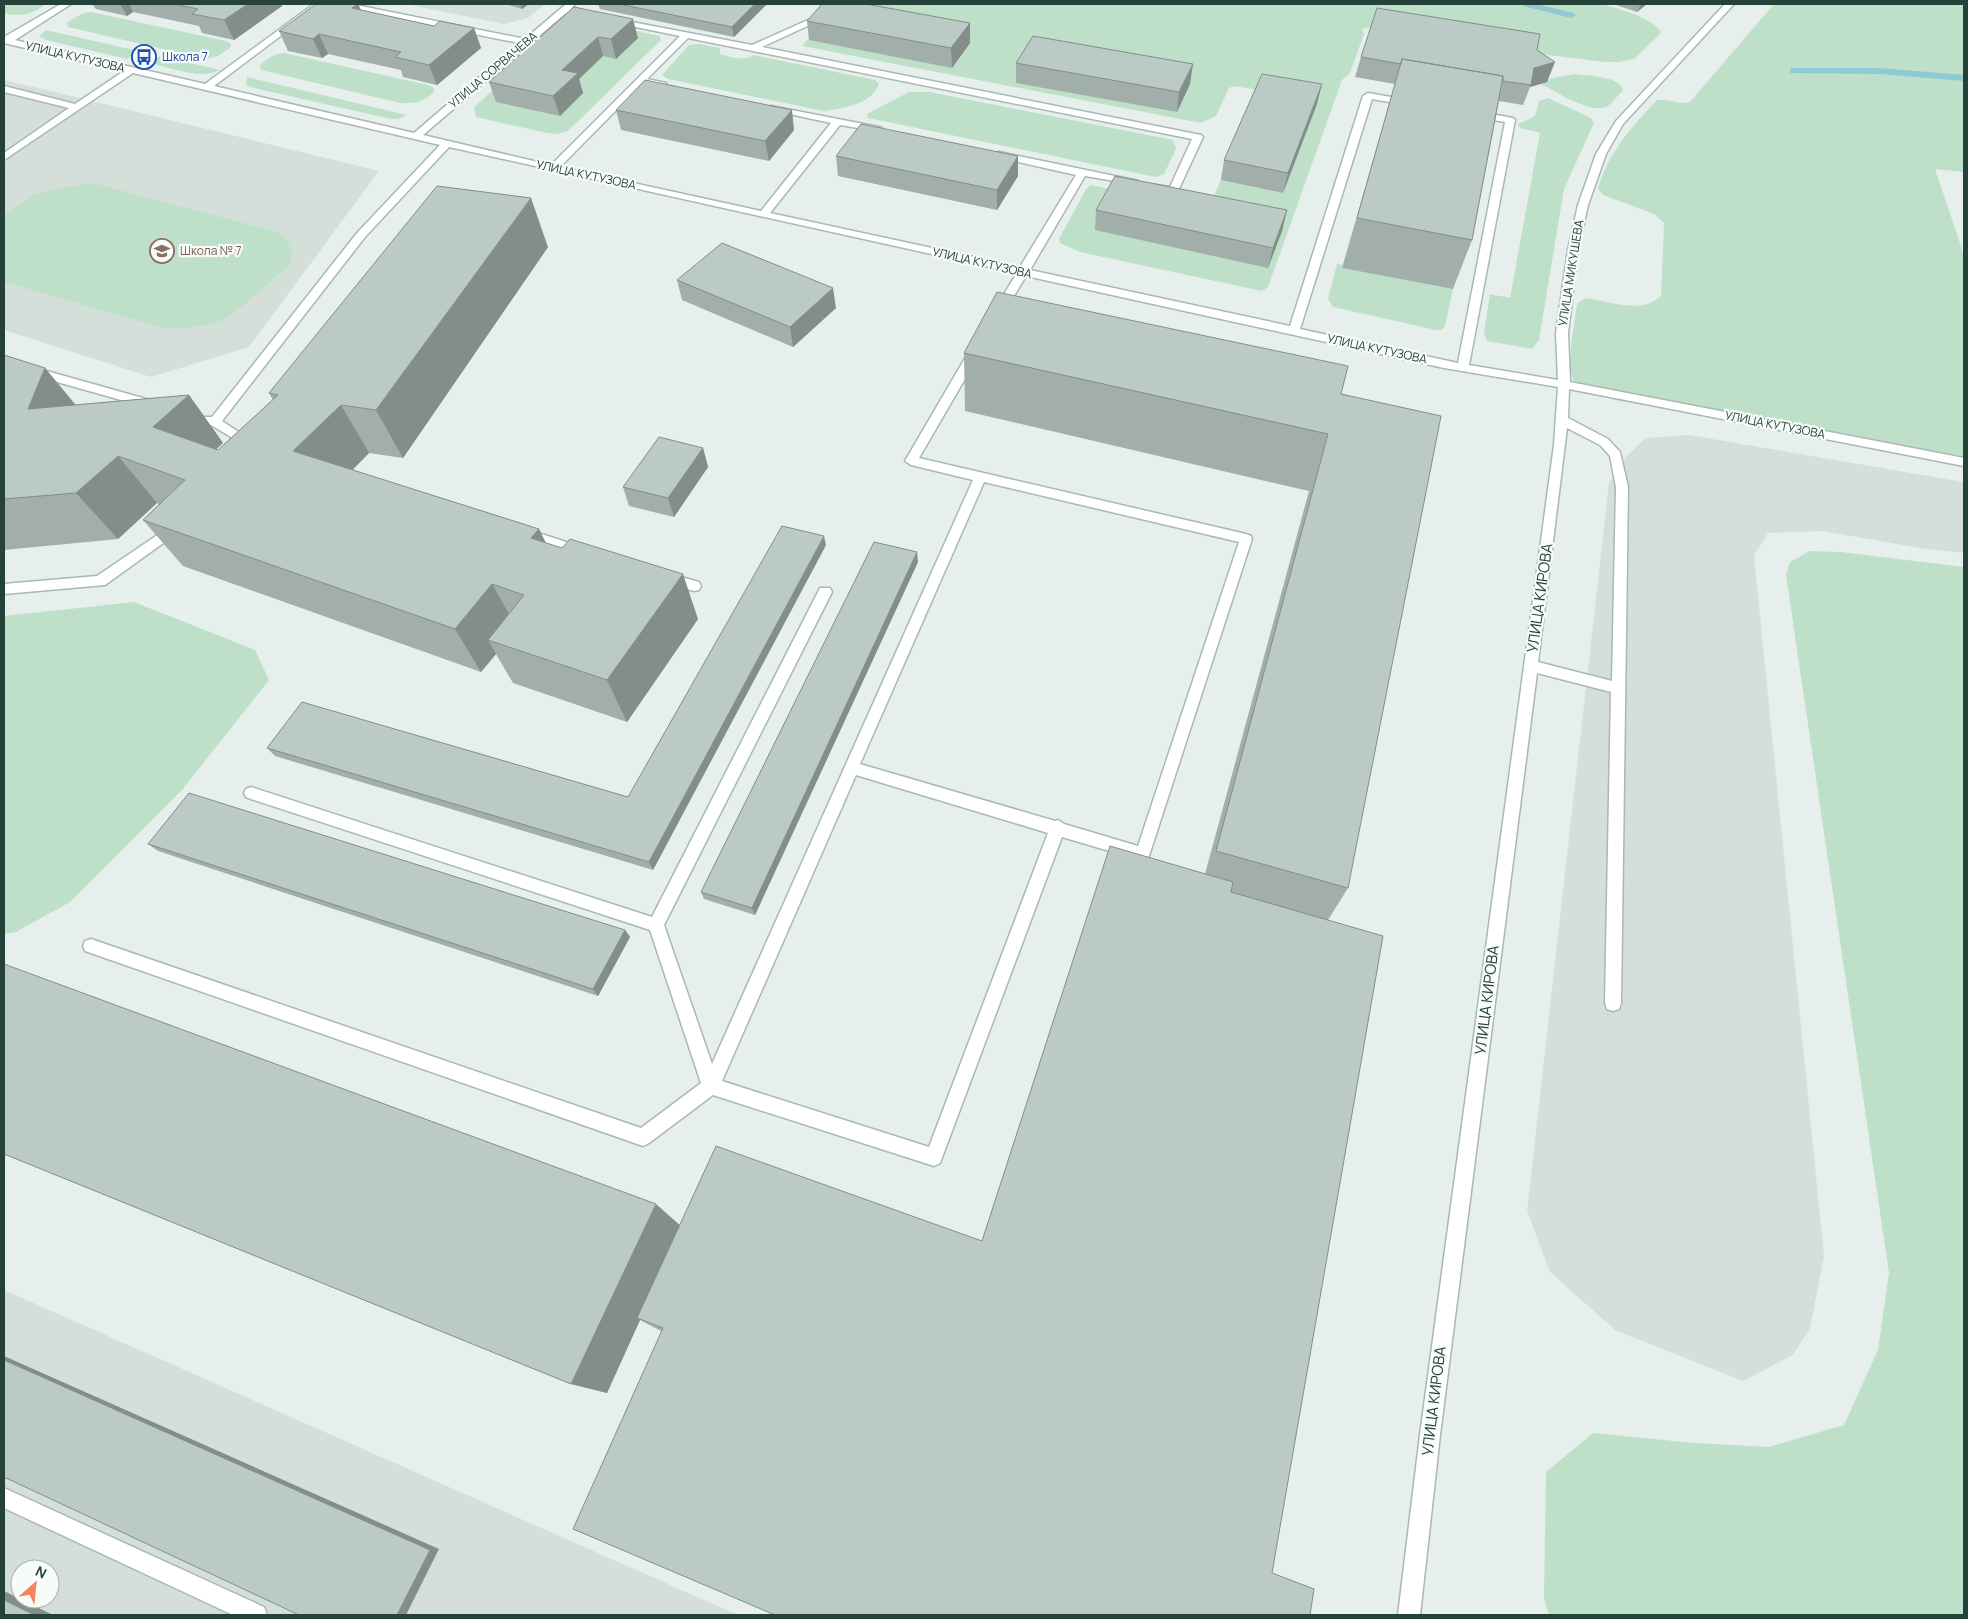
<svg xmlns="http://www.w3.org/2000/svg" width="1968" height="1619" font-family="Manrope,sans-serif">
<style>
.built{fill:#d4dfda;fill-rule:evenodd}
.green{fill:#bfe0c8}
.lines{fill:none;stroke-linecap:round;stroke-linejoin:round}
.stream{fill:#8ec9d4;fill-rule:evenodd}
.minor-casing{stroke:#a8b8b2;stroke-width:3}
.minor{fill:#fff;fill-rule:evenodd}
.wall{fill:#a1aea9}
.shaded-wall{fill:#838d89}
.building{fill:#bbcac4;stroke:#838d89}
.labels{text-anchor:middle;stroke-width:4.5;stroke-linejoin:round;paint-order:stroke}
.far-street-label{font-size:12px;fill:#24423a;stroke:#f7fbf9}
.far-transit-label{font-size:12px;fill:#164399;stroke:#f7fbf9;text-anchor:start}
.far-education-label{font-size:12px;fill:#785e54;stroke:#f7fbf9;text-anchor:start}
.street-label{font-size:15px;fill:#24423a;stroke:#f7fbf9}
</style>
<rect width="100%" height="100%" fill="#e6efeb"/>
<path class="built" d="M405,4H545L528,18L504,24Z
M4,80L88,100L379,171L249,347L151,377L4,330Z
M1689,435L1964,482V553L1926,549L1822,531L1768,533L1754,555L1824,1256L1810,1328L1793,1355L1743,1381L1615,1330L1550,1272L1527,1211L1609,482L1628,455L1646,438Z
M4,1290L738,1615H4ZM20,1569H50V1599H20Z"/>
<path class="green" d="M4,4H45C34,15 18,17 4,13Z
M863,4H1603C1618,9 1655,18 1661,33L1634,59L1619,62H1605L1532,53L1372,27L1362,29L1364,34L1350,73L1342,80L1268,287L1262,291L1080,252L1060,243L1059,239L1086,189L1091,185L1204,208L1210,205L1221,180L1283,193L1318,100L1234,86L1229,88L1216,116L1201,123L802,46L828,16Z
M1774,4H1964V172L1935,169L1964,255V456L1615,400C1603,396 1581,392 1574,381C1565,365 1575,323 1577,304L1585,298C1609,301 1641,315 1661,296L1664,223L1654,214L1603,195L1598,189C1608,152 1632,127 1657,100C1669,98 1679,105 1690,102Z
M91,12L226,41L231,44L230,48L218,56L206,59L68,27L67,23C75,17 81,13 91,12Z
M586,20L659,36L661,40L568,131L556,134L547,133L476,117L474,107L569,22Z
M46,30L138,51L127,59L46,40L39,36Z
M700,44L720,48V54C731,57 744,62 753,55L875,80L879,84C872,104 842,109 824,111L668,79L662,75L689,45Z
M284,53L428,85L434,88V92C424,102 414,104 400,103L261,70L260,66C267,58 273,54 284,53Z
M160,56L220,70C199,80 172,68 150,63Z
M1574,74C1587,76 1618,75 1623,90C1618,95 1612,104 1606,107C1590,114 1555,91 1541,84L1544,80Z
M247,77L407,115L398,119H391L250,87L246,84Z
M909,92H930L1173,140L1176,149L1164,174L1156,177L868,118L867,114Z
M1548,98L1591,118L1594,123L1564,189L1539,340L1532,349L1487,341L1484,333L1490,294L1510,298L1540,133L1520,128L1518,124L1535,116L1539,101Z
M86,184H97L277,232L284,236L293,253L290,264C271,280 252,300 231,315C213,327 183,329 163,328L4,282V216L33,195L50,190Z
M1337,264L1343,265V268L1453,289L1445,326L1442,330H1436L1333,307L1328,299Z
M1810,551L1841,552L1964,567V1615H1549L1544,1598L1546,1472L1593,1433L1694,1443L1769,1447L1844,1425L1878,1350L1889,1273L1786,575L1790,562Z
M134,602L255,650L269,680L182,790L70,902L16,932L4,934V616Z"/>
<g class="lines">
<path class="stream" d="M1521,4H1536L1574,13L1576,15L1571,18L1523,6Z
M1793,68H1879L1964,75V81L1879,74L1790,73V69Z"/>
<defs>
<path id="minor" d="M61,4H71L15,40L205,84L314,4H323L214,86L414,133L519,43L339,7L335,4H351L525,39L566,4H575L571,9L592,13V17L566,13L423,135L551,165L680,36L611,22V18L752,45L844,4H855L762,47L1201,135L1203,137L1178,191L1173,194L1152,190L1151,188L1156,185L1170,187L1192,139L688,38L647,79L666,83V87L642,84L560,167L761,211L831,123L771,110V106L879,127L882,128V132L840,125L770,213L1020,267L1076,175L996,157V153L999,152L1134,180L1138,181V185L1085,176L1030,270L1290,326L1363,96L1368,93L1414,101V105L1411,106L1372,99L1300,329L1458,363L1505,122L1475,117L1470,114L1475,111L1513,118L1515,120L1469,365L1558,380L1556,333L1568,250L1578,205L1596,154L1616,121L1725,4H1734L1623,124L1606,154L1588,205L1578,250L1568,333L1570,382L1964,458V466L1569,389L1568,418L1608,439L1620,452L1628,487L1621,1003L1619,1009L1613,1011L1607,1009L1605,1003L1611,692L1537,673L1440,1435L1420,1615H1398L1420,1435L1554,445L1558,387L1444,368L1026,276L1003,314L999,315L993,312L1017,273L449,147L365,237L222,421L243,435L242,452L236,456L230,452L231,437L211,425L202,423L200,420L202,417H212L357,233L440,145L133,73L4,160V153L69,108L4,92V86L75,104L124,71L4,43V37ZM1567,428L1600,445L1610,456L1616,487L1612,681L1538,662Z
M974,349L980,353L919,458L1246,534L1251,536L1252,539L1148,859L1143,861L1062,837L940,1163L934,1166L713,1095L649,1143L643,1146L85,951L83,946L85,941L91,939L641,1128L701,1083L650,930L251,799L246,797L244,793L246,789L251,787L652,917L818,592L820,588H830L832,592L664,925L712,1064L973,480L911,465L905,461L968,353ZM984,482L1239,542L1138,846L1064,824L1058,820L1055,821L860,764ZM856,775L1048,833L929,1147L722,1081Z
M4,359L157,402L159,405L153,409L4,367Z
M175,523L180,525L181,528L180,531L105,585L4,594V584L97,576Z
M526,529L588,549L589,552L588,555L583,557L521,537L520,534L521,531Z
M667,573L699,582L701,586L699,590L694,591L662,582L660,578L662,574Z
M4,1488L264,1607L267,1615H233L4,1508Z"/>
</defs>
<use href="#minor" class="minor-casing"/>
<use href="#minor" class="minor"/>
</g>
<path class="wall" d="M92,4H281L282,6L234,40L202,33L199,26L133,12L127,16L96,9Z
M358,4L361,10L434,26L474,28L481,48L437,85L403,77L401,70L328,54L322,58L288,51L279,31Z
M505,4H529L522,9Z
M598,4H767L734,37L600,9Z
M1613,4H1647L1637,12Z
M574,7L638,38L616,59L603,56L579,79L583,93L560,116L496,102L489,82Z
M807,21L970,23V43L952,68L809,40Z
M1537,50L1547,82L1530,87L1523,105L1499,101L1472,240L1453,289L1342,268L1395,84L1355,77L1361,57Z
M1016,63L1190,84L1177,112L1016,83Z
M1317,104L1283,193L1221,180L1224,160Z
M616,110L794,130L769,161L621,130Z
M836,156H1018V176L997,210L838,176Z
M1096,210H1287L1282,231L1268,268L1095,230Z
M548,247L403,458L369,453L352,470L539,529L546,543L698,619L627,722L513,683L496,654L481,672L183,566L143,520L159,504L157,503L118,539L4,550V355L45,368L76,405L189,395L223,443L216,449L218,450L273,400L269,393Z
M677,280L836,308L793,347L682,300Z
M964,353L1341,394L1348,888L1328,920L1272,1573L661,1331L640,1320L607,1393L571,1384L679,1225L982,1241L1205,874L1309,491L965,411Z
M703,448L708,467L674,517L629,506L623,487Z
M826,545L653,870L275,756L267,748L628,797Z
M918,562L755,915L704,899L701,892Z
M148,844L625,930L630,937L598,996L158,851Z"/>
<path class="shaded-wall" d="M120,4H129L133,12L127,16Z
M248,4H281L282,6L234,40L224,20Z
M358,4L367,24L352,8Z
M520,4H529L522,9Z
M755,4H767L734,37L732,27Z
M1641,4H1647L1637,12Z
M633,19L638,38L616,59L611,39Z
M970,23V43L952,68L951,48Z
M474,28L481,48L437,85L429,65Z
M319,34L328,54L322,58L313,39Z
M598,37L603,56L579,79L583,93L560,116L553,96L562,70Z
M1555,62L1547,82L1530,87L1534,68Z
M1193,64L1190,84L1177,112L1179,92Z
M1322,84L1317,104L1283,193L1288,173Z
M792,110L794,130L769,161L765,141Z
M1018,156V176L997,210V190Z
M531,198L548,247L403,458L376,410Z
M1287,210L1282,231L1268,268L1273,248Z
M833,288L836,308L793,347L790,327Z
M45,368L85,417L28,409Z
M189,395L223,443L190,474L153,427Z
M341,405L369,453L325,498L293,451Z
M703,448L708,467L674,517L668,498Z
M118,456L157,503L118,539L76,493Z
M539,529L561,575L531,538Z
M824,536L826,545L653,870L649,862Z
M917,552L918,562L755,915L752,908Z
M683,574L698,619L627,722L607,680Z
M492,584L517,628L488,640L496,654L481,672L455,629Z
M625,930L630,937L598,996L593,989Z
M656,1204L682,1227L637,1318L640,1320L607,1393L571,1384Z
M4,1356L439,1549L406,1615H397L4,1360Z
M4,1591L53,1615H34L4,1600Z"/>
<path class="building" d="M174,4H248L224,20L192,14L198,9Z
M316,4H358L352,8L434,26L440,21L474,28L429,65L395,57L401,52L319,34L313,39L279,31Z
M619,4H755L732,27Z
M822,4H866L970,23L951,48L807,21Z
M574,7L633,19L611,39L598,37L562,70L578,73L553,96L489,82Z
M1377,8L1540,34L1537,50L1555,62L1534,68L1531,85L1503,81V76L1402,59L1401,64L1361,57Z
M1033,36L1193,64L1179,92L1016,63Z
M1402,59L1503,76L1472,240L1357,218Z
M1262,74L1322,84L1288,173L1224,160Z
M645,80L792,110L765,141L616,110Z
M861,124L1018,156L997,190L836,156Z
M1115,176L1287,210L1273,248L1096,210Z
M437,186L531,198L376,410L341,405L293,451L539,529L531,538L562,548L570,539L683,574L607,680L488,640L524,595L492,584L455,629L143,520L185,480L118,456L76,493L4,499V355L45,368L28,409L189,395L153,427L218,450L278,395L269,393Z
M722,243L833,288L790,327L677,280Z
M997,292L1348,366L1341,394L1441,416L1348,888L1216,851L1328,434L964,353Z
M659,437L703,448L668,498L623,487Z
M782,526L824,536L649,862L267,748L302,702L628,797Z
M874,542L917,552L752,908L701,892Z
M189,793L625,930L593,989L148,844Z
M1110,846L1233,882L1231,892L1383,936L1272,1573L1314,1589L1310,1615H775L573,1529L663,1328L637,1318L716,1146L982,1241Z
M4,964L656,1204L571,1384L4,1154Z
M4,1360L430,1550L397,1615H299L4,1477Z
M4,1600L34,1615H4Z"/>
<defs>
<symbol id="bus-ring" viewBox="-11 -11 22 22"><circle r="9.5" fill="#f7fbf9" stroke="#1a4fb4" stroke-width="1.5"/><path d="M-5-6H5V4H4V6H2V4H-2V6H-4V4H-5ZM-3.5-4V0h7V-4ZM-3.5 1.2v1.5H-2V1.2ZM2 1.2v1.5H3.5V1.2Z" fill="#1a4fb4"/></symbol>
<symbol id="school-ring" viewBox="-11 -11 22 22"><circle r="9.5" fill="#f7fbf9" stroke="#8d6e63" stroke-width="1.5"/><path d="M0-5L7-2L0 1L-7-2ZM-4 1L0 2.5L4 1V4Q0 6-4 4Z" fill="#8d6e63"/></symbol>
</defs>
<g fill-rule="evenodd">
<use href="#bus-ring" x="130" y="43" width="28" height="28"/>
<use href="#school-ring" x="148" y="237" width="28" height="28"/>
</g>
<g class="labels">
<g class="far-street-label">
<text transform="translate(75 57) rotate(13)" y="4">УЛИЦА КУТУЗОВА</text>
<text transform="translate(493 70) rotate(-40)" y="4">УЛИЦА СОРВАЧЕВА</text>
<text transform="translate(586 175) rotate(12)" y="4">УЛИЦА КУТУЗОВА</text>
<text transform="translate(982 263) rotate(13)" y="4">УЛИЦА КУТУЗОВА</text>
<text transform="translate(1571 273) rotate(-81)" y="4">УЛИЦА МИКУШЕВА</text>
<text transform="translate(1377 349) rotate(12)" y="4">УЛИЦА КУТУЗОВА</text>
<text transform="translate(1775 425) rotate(11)" y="4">УЛИЦА КУТУЗОВА</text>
</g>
<g class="far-transit-label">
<text x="162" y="61">Школа 7</text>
</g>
<g class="far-education-label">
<text x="180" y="255">Школа № 7</text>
</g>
<g class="street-label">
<text transform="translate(1540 598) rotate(-82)" y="5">УЛИЦА КИРОВА</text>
<text transform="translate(1487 1000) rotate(-83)" y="5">УЛИЦА КИРОВА</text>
<text transform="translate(1434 1401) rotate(-83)" y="5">УЛИЦА КИРОВА</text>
</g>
</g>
<rect width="1968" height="1619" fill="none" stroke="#24423a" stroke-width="10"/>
<g transform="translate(35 1584) rotate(27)"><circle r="24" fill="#f7fbf9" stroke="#a3b1ad"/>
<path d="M0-4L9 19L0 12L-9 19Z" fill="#f4845f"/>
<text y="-8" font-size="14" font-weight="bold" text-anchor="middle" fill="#24423a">N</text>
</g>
</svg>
